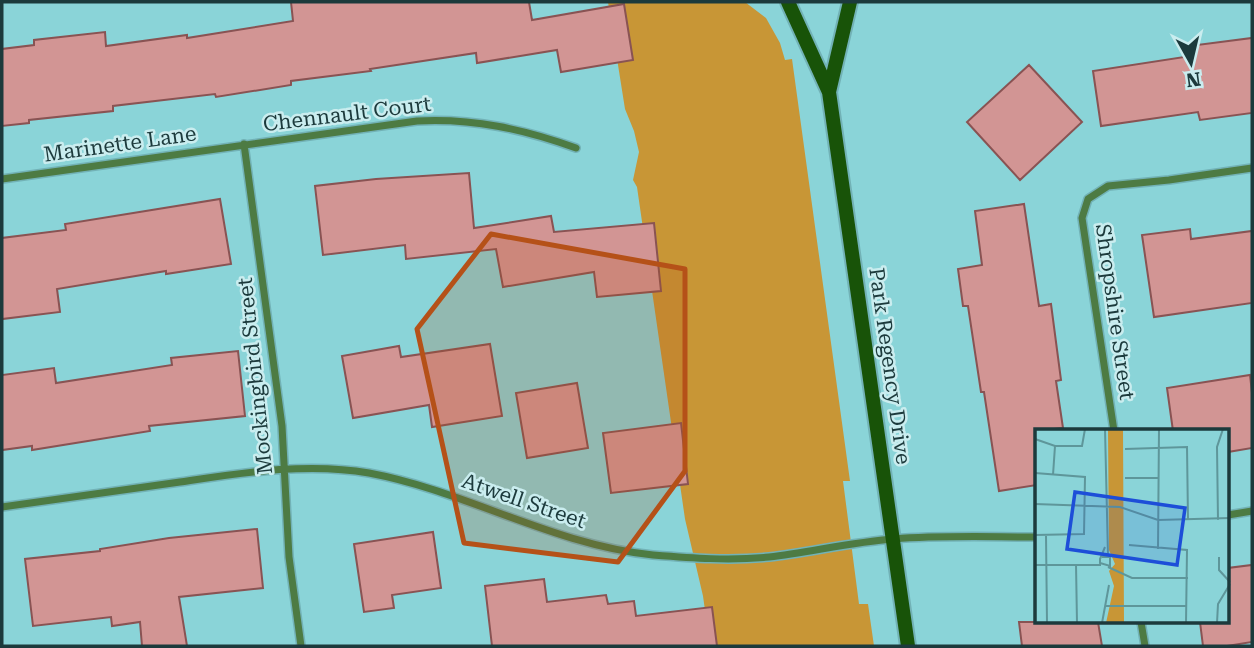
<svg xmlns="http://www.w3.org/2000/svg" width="1254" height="648" font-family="'Roboto Serif',serif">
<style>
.green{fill:#c89636}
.building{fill:#d29594;stroke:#895353;stroke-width:2}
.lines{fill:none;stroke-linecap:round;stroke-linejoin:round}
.street-casing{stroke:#72b2b6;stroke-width:10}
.secondary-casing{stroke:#72b2b6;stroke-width:18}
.street{stroke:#4d7b43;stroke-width:7}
.secondary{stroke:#185308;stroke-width:14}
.marked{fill:#b55118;fill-opacity:0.2;stroke:#b55118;stroke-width:5;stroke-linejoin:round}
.labels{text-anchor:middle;stroke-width:5;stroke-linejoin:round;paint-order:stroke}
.street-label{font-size:21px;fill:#1c3a3c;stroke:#caedef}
.inset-road{fill:none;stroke:#5e969a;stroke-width:2}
.view{fill:#1d4ed8;fill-opacity:0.15;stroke:#1d4ed8;stroke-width:3.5}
.inset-edge{fill:none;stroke:#1c3a3c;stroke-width:3.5}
</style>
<rect width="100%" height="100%" fill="#8ad4d8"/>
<path class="green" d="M608,2H745L766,18L780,43L785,60L792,59L850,481H843L859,604H868L874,646H710L703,596L685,519L637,187L633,180L639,152L634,131L625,109Z"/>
<path class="building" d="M291,2H529L532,20L624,4L633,60L561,72L557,50L477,63L476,53L370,69L371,71L291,81V85L216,97L215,94L113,106V111L29,120V123L2,126V49L34,45V40L105,32L106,46L187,35V38L293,21Z
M1252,38V113L1200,120L1198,112L1101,126L1093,71L1191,56L1189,46Z
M1029,65L1082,122L1020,180L967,122Z
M469,173L474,228L551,216L554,232L654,223L661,291L597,297L594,272L503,287L496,249L406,259L405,245L323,255L315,186L376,179Z
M220,199L231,264L166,274V271L57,289L60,312L2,319V238L66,230L65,224Z
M1024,204L1039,306L1051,304L1061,380L1056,381L1063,428L1037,431V485L999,491L984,392H981L968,306H963L958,269L982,265L975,211Z
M1190,229L1191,239L1252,231V303L1154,317L1142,235Z
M490,344L502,416L432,427L429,405L353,418L342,356L399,346L401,357Z
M238,351L245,416L149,426L150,431L32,450V446L2,450V375L54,368L56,383L172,365L171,358Z
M1250,375L1252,393V448L1228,452V431H1173L1167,388Z
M577,383L588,448L527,458L516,393Z
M681,423L688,484L611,493L603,433Z
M257,529L263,588L179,597L187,646H142L140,622L112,626L111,617L33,626L25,559L100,551V549L169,538Z
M433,532L441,588L392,595L394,608L364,612L354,544Z
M1252,565V642L1227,646H1203L1200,622H1228V568Z
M544,579L547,602L606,595L608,604L634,601L636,616L712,607L717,646H492L485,586Z
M1019,622H1098L1102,646H1022Z"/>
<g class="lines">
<defs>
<path id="street" d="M244,144L282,426L289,557L301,646
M2,179L417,121C473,118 523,129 576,148
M1114,431L1082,218L1088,199L1108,186L1169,180L1252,168
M2,507C61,499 120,490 180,482C241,473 307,462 369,473C466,491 553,545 653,555C691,558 730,561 769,557C811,552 852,542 894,539C942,535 989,537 1037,537
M1228,515L1252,511
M1141,622L1145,646"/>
<path id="secondary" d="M788,2L829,92L908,646
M829,92L850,2"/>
</defs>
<use href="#street" class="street-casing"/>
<use href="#secondary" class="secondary-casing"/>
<use href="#street" class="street"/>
<use href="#secondary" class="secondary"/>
</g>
<path class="marked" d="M491,234L685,269V471L618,562L464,543L417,329Z"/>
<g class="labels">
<g class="street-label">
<text transform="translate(347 114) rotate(-7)" y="7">Chennault Court</text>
<text transform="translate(120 144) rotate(-8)" y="7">Marinette Lane</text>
<text transform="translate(1115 312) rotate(82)" y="7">Shropshire Street</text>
<text transform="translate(890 366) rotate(82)" y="7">Park Regency Drive</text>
<text transform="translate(255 376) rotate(-96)" y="7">Mockingbird Street</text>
<text transform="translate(524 501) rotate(19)" y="7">Atwell Street</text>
</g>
</g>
<g transform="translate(1035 429)">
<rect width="194" height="194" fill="#8ad4d8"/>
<path d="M73,0H88L89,194H71L79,157L74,142L80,135L74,121Z" fill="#c89636"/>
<path class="inset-road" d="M70,0L73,127M0,10L20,17H47L50,0M90,20L152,18L153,91M0,44L50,48L49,105L0,106M18,46L20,17M90,49H124M0,75L85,78L123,91L195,89M183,91L182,18L188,0M11,106L12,194M94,116L152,121L151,194M123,120L124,0M67,128H75V137L65,134V130L70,118M184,128V141L195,153M41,135L42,194M0,136H66M73,138L97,149H153M71,177H151M67,194L74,156M182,194L183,175L195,155"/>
<path class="view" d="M40,63L150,79L142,136L32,120Z"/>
<rect width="194" height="194" class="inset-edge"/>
</g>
<rect width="1254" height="648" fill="none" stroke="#1c3a3c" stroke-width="7"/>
<g transform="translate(1191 63) rotate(172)" stroke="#caedef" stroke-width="5" paint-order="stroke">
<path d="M0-5L12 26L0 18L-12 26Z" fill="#1c3a3c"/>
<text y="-10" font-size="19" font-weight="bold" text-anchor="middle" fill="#1c3a3c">N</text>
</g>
</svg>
